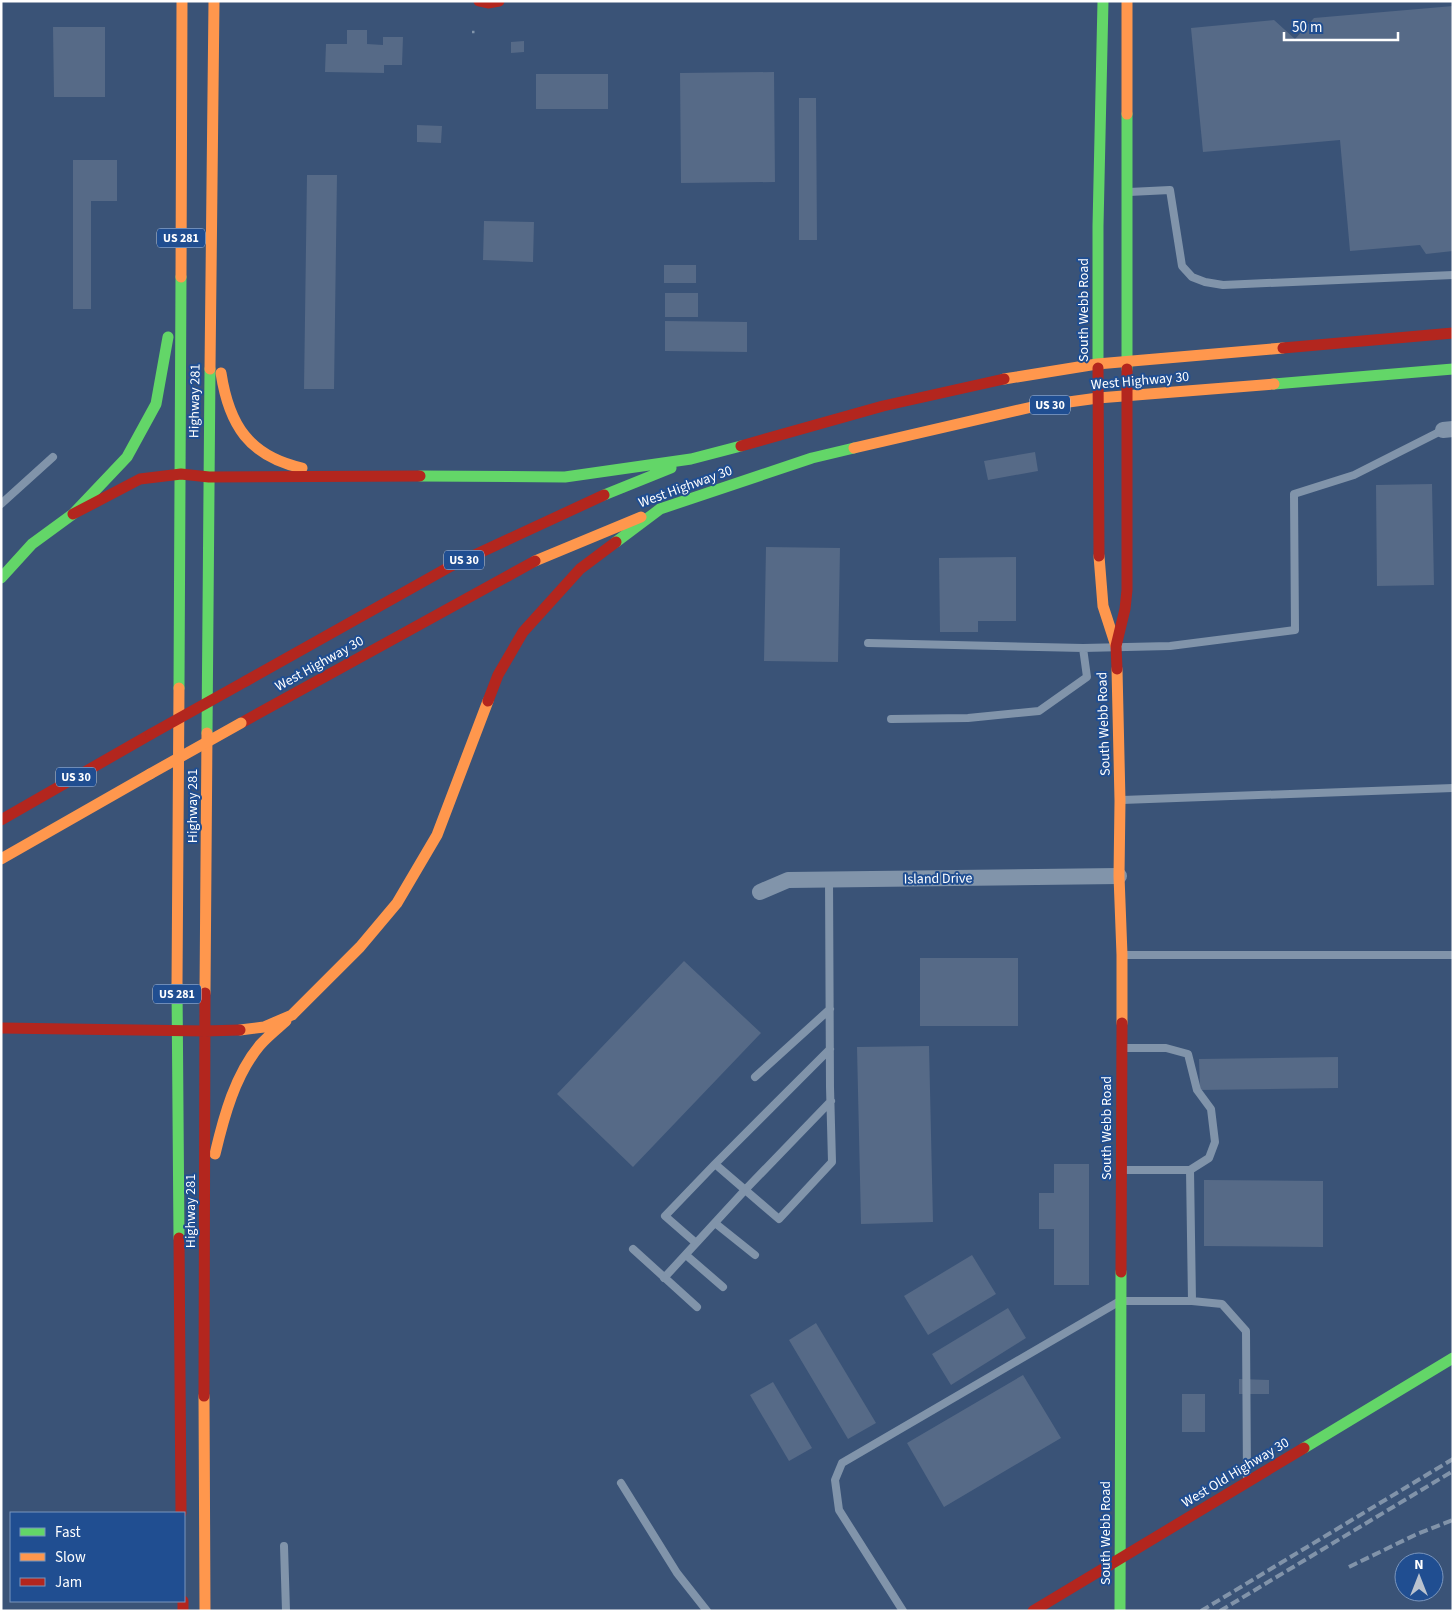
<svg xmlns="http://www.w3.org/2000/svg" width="1454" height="1612" font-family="'Source Sans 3',sans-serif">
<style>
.building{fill:#566a87}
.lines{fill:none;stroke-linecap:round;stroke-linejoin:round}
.path{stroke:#8194aa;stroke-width:2.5;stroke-dasharray:2.5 4;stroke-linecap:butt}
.lane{stroke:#8194aa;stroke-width:8}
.street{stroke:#8194aa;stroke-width:16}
.fast{stroke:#63d668;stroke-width:11}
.slow{stroke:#ff974d;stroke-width:11}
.jam{stroke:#b3261e;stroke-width:11}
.rail{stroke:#8193a9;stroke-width:4;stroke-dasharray:9 4;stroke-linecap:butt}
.slow-bridge{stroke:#ff974d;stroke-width:11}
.jam-bridge{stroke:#b3261e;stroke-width:11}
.labels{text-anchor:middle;stroke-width:4;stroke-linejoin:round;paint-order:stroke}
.shield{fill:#204e91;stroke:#bccade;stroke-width:1}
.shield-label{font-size:12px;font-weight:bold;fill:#fff}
.street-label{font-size:14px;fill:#fff;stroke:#204e91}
</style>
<rect width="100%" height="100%" fill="#3a5377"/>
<path class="building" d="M1453,6V251L1426,254L1420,245L1350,251L1340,140L1203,152L1191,28L1274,20L1295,39L1314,18Z
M53,27H105V97H54Z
M347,30H367V44L383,45V37H403L402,65H384V73L325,72L326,44H347Z
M524,41V52L511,53V42Z
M774,72L775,182L681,183L680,73Z
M536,74H608V109H536Z
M799,98H816L817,240H799Z
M417,125L442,126L441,143L417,142Z
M73,160H117V201H91V309H73Z
M307,175H337L334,389H304Z
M484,221L534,222L533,262L483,260Z
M664,265H696V283H664Z
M665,293H698V317H665Z
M665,321L747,322V352L665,351Z
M1035,452L1038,471L988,480L984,461Z
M1432,484L1434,585L1377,586L1376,485Z
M766,547L840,548L838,662L764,661Z
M1016,557V621H978V632H940L939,558Z
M920,958H1018V1026H920Z
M684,961L761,1033L633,1167L557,1094Z
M929,1046L933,1222L861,1224L857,1047Z
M1338,1057V1088L1200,1090L1199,1059Z
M1054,1164H1089V1285H1054V1229H1039V1193H1054Z
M1204,1180L1323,1181V1247L1204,1246Z
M972,1255L996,1294L928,1335L904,1296Z
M1008,1308L1026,1338L951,1385L932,1354Z
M816,1323L876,1423L848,1439L789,1340Z
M1023,1375L1061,1438L944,1507L907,1443Z
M1239,1379L1269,1380V1394H1239Z
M773,1382L812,1448L789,1461L750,1395Z
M1182,1394H1205V1432H1182Z"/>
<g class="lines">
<path class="path" d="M472,32H477"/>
<path class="lane" d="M1129,192L1170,190L1182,266L1192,277L1205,282L1223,285L1453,275
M1,504L53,457
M868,643L1083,648L1170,646L1295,630L1294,494L1354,475L1443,430
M891,719L968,718L1039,711L1087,677L1083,648
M1122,800L1453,788
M829,879L830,1087L832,1162L779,1219L715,1164L830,1049
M1124,955H1453
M755,1077L830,1009
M1122,1170H1190L1209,1158L1215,1142L1211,1109L1197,1090L1188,1054L1166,1048H1123
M1190,1170L1192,1301
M715,1223L755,1255
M696,1243L665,1216L715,1164
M633,1249L697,1307
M686,1255L723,1287
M664,1278L745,1190L831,1101
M621,1483L677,1573L707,1611
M284,1546L286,1611
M903,1611L839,1510L835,1480L842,1463L1120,1301H1192L1222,1304L1246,1331L1247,1478"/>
<path class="street" d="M1443,430L1453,429
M760,892L788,880L1119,876"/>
<path class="fast" d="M1127,114V369
M1098,368V226L1103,1
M1274,384L1453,369
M420,476L565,477L691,459L741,446
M604,495L671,468
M616,542L660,509L812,458L854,448
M1,578L32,544L73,514L127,457L156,404L168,337
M179,688L181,277
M207,733L210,369
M177,985L179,1238
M1304,1448L1453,1358
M1120,1611L1121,1272"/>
<path class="slow" d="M1127,1V114
M181,277L182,1
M210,369L214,1
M221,373C229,425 249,456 302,468
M1004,379L1097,364L1283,348
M854,448L1032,407L1098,398L1274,384
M1099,556L1103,606L1116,646
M535,561L641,517
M1117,669L1120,801L1119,876L1122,955V1023
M1,859L150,774
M177,985L179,688
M205,993L207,733
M240,1030L264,1027L292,1015L360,947L397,903L437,835L488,701
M215,1154C224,1116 235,1075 260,1045C268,1036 277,1029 286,1021
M204,1396L205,1611"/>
<path class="jam" d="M479,1L488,3L499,1
M1283,348L1453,333
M1098,368L1099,556
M741,446L883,406L1004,379
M73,514L140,479L181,474L209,477L420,476
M1117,669L1116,646L1125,609L1127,590V369
M246,681L451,566L604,495
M488,701L498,675L523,632L580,569L616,542
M241,723L535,561
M1,820L151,734
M1,1028L205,1031L240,1030
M179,1238L181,1513
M1121,1272L1122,1023
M204,1396L205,993
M183,1601V1611
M1033,1611L1304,1448"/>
<path class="rail" d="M1349,1567L1417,1534L1453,1520
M1201,1611L1453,1459
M1220,1611L1453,1471"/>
<path class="slow-bridge" d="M150,774L241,723"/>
<path class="jam-bridge" d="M151,734L246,681"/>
</g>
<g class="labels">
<g class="shield">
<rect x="157" y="228.5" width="48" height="19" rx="4"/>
<rect x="1030" y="395.5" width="40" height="19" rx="4"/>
<rect x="444" y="550.5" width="40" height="19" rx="4"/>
<rect x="56" y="767.5" width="40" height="19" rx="4"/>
<rect x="153" y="984.5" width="48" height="19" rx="4"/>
</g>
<g class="shield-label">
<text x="181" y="242">US 281</text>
<text x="1050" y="409">US 30</text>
<text x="464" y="564">US 30</text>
<text x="76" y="781">US 30</text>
<text x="177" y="998">US 281</text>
</g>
<g class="street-label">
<text transform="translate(1083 310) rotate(-90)" y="5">South Webb Road</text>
<text transform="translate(1140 380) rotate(-5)" y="5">West Highway 30</text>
<text transform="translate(194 401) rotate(-89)" y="5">Highway 281</text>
<text transform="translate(685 486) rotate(-20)" y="5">West Highway 30</text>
<text transform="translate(319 663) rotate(-29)" y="5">West Highway 30</text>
<text transform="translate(1103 724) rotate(-92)" y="5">South Webb Road</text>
<text transform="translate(192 806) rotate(-90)" y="5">Highway 281</text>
<text transform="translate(938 878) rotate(-1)" y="5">Island Drive</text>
<text transform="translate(1106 1128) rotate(-90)" y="5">South Webb Road</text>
<text transform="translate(190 1211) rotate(-90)" y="5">Highway 281</text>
<text transform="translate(1235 1472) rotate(-31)" y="5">West Old Highway 30</text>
<text transform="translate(1105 1533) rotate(-90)" y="5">South Webb Road</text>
</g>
</g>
<rect width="1454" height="1612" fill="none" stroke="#ffffff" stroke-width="5"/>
<rect x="10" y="1512" width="175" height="90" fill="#204e91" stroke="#7995bd"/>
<rect x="20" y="1528" width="25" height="8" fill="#63d668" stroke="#7995bd"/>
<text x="55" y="1537" font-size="15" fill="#ffffff">Fast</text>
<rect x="20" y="1553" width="25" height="8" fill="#ff974d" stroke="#7995bd"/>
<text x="55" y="1562" font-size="15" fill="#ffffff">Slow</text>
<rect x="20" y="1578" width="25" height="8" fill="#b3261e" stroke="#7995bd"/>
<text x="55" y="1587" font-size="15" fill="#ffffff">Jam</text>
<g transform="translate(1419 1577)"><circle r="24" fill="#204e91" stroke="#7995bd"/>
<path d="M0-4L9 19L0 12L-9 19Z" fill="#bac3cf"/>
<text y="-8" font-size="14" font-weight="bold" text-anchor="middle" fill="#ffffff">N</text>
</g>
<path d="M1284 32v8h114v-8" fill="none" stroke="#ffffff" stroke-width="2.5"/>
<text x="1292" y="32" font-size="15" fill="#ffffff" stroke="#204e91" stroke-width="4" paint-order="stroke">50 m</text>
</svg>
